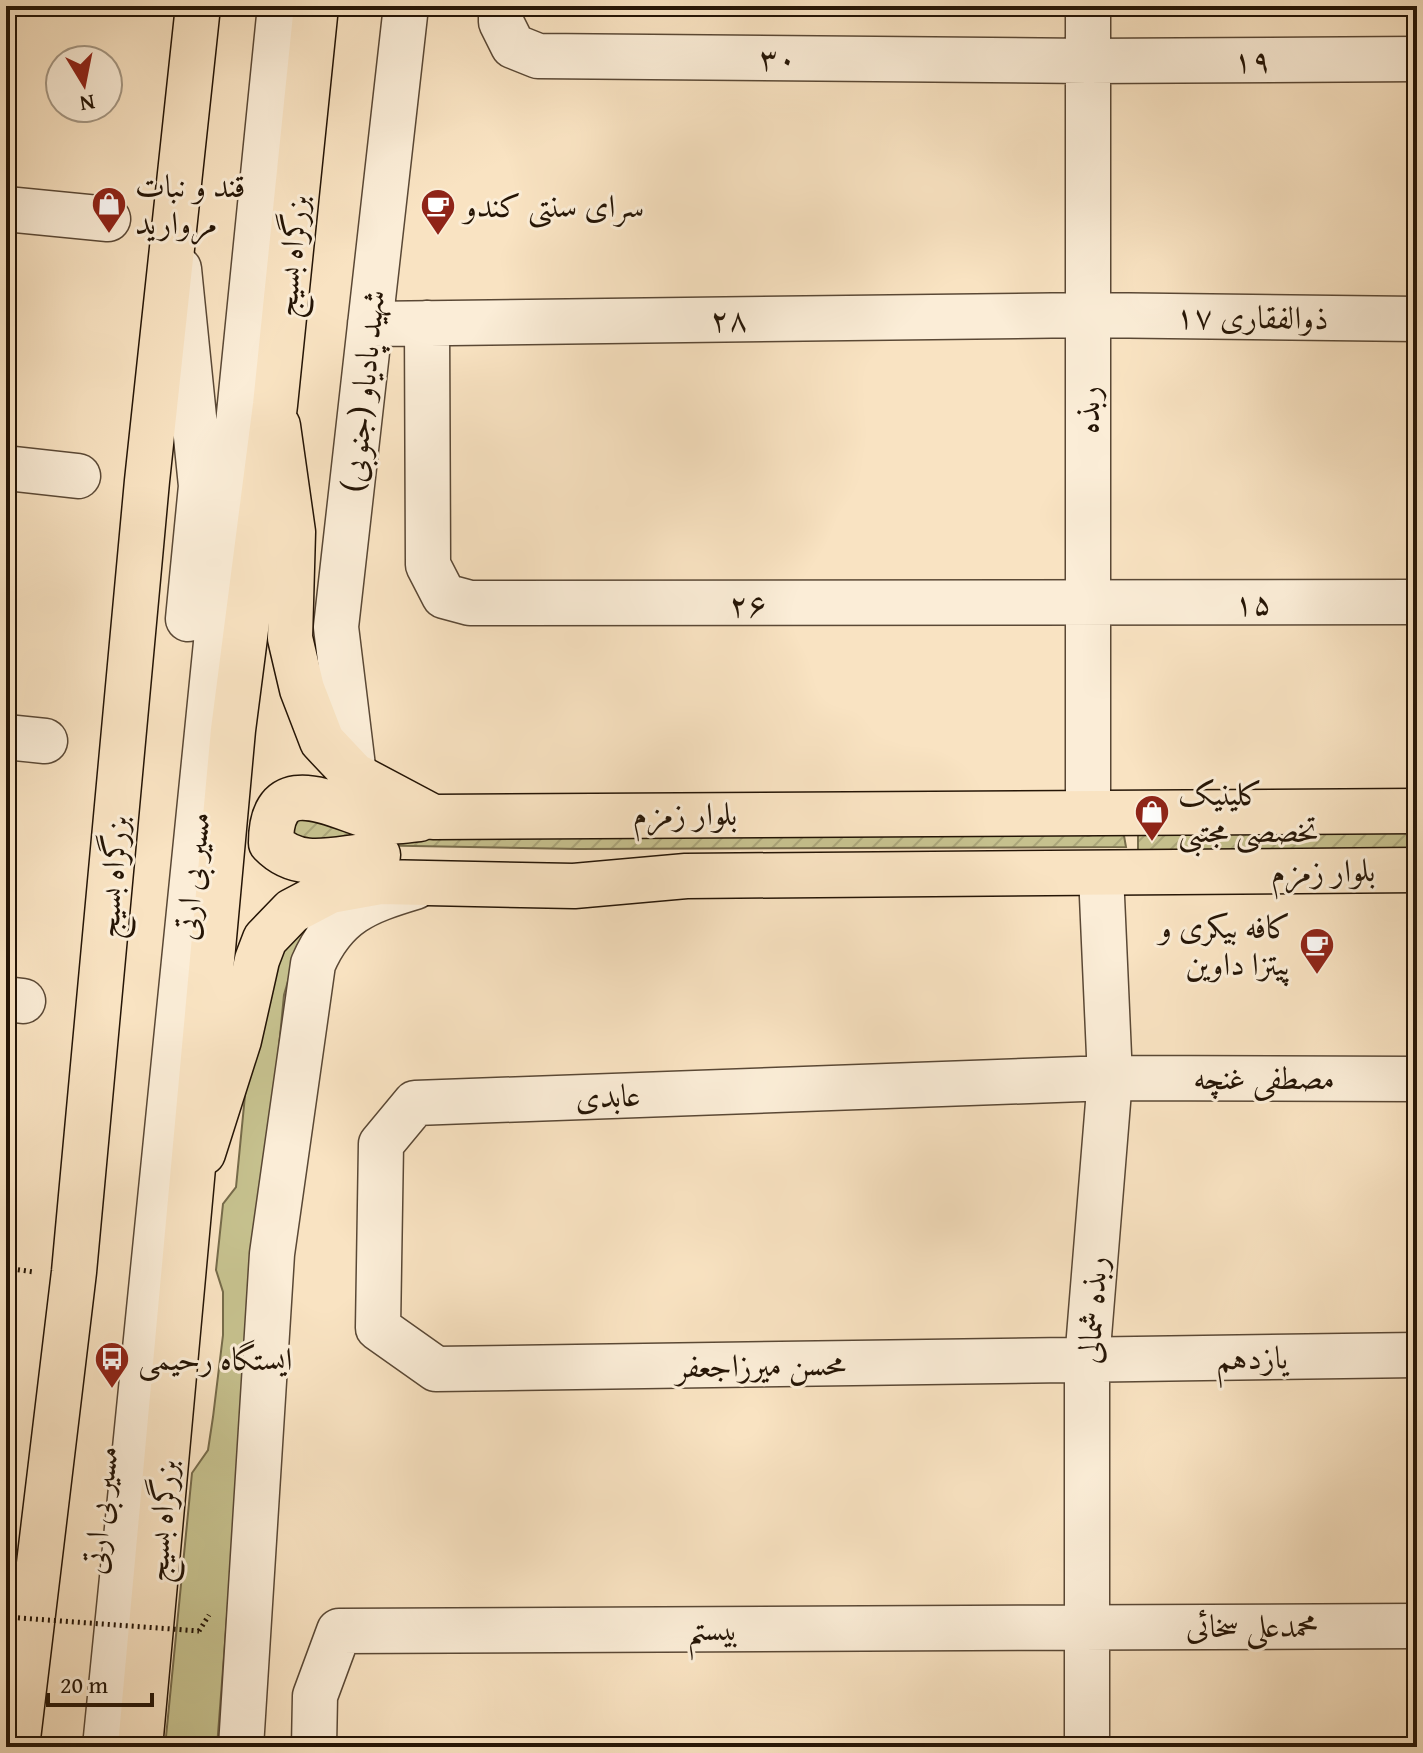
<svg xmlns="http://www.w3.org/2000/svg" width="1423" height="1753" font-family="'Gentium Book Plus',Amiri,serif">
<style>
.grass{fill:#c6c18e;stroke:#766b4a;stroke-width:2}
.garden{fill:url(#garden-furrows);stroke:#766b4a;stroke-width:2}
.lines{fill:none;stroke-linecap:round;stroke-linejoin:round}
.minor-casing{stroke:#5a4835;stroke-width:47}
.major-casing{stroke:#251506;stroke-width:47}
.highway-casing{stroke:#251506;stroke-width:47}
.path{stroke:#251506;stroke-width:5;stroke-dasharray:2 4;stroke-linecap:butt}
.minor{stroke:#fbedd7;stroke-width:44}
.major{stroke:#f9e3c2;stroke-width:44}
.highway{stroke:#f9e3c2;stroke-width:44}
.path-bridge{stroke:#251506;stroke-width:5;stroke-dasharray:2 4;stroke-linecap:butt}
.labels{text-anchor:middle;stroke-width:6;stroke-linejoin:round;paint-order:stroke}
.street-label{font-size:32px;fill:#251506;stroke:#fbedd7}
.poi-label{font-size:32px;fill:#251506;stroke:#fbedd7;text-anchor:start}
</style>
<defs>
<pattern id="garden-furrows" width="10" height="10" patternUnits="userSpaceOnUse" patternTransform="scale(2)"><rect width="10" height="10" fill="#c6c18e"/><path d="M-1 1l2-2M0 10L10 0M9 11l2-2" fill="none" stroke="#aaa579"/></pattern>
</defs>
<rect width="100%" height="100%" fill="#f9e3c2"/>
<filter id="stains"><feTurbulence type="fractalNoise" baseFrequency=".0025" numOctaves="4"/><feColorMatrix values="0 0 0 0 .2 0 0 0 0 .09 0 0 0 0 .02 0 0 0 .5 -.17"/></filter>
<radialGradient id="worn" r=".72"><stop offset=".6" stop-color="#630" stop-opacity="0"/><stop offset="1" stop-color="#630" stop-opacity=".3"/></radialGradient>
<path class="grass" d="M317,907L295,957L284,995L239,1461L217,1747H165L192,1473L208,1450L213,1417L223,1335V1292L216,1270L223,1204L236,1187L248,1065L285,938Z"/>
<path class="garden" d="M287,815L428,838L1123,830L1126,847L578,849L359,845L302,852L282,821Z
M1417,829V850H1138V831Z"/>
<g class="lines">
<defs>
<path id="minor" d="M501,6V22L513,46L538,56L1088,61L1417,59
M1088,6V813
M6,209L108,219
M179,269L201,486L188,619
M427,323L428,565L444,596L470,603L1417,602
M370,324L1088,315L1417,319
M6,468L78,476
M6,737L45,741
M354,775L336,627L406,6
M6,999L23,1001
M1417,1079L1110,1078L415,1103L381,1144L378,1328L436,1369L1417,1355
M105,1747L280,6
M241,1747L272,1254L313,964C335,913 365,902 415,887
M314,1747L315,1696L339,1631L1417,1626
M1087,1747V1361L1110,1078L1101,874"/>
<path id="major" d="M278,426L293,532L290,638L302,689L322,741L354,775L433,817L1417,811
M378,855C340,856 301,874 271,843C271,761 344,814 387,821C397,823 409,820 419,819
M203,1153L239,1040L257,960L265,939L292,911L330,891L380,882L574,886L686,876L1417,870"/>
<path id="highway" d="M17,1747L74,1272L147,481L198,6
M140,1747L233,730L275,405L316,6"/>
</defs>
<use href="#minor" class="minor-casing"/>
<use href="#major" class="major-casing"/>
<use href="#highway" class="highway-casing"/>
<path class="path" d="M6,1268L34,1272
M199,1631L209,1615"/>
<use href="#minor" class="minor"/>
<use href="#major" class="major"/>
<use href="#highway" class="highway"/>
<path class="path-bridge" d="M6,1617L199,1631"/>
</g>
<defs>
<symbol id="shop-pin" viewBox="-11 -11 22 30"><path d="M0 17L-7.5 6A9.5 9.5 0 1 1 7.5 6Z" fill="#8f2418" stroke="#fbedd7"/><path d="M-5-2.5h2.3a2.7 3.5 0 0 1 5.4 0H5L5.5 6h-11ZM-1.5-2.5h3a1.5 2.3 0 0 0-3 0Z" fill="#fff"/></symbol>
<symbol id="cafe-pin" viewBox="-11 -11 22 30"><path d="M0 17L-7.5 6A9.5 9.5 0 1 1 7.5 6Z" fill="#8f2418" stroke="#fbedd7"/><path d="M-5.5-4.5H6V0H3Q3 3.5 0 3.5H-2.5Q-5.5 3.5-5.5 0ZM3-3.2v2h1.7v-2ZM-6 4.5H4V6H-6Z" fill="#fff"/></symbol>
<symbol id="bus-pin" viewBox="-11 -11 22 30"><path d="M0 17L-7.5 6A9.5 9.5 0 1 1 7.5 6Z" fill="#8f2418" stroke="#fbedd7"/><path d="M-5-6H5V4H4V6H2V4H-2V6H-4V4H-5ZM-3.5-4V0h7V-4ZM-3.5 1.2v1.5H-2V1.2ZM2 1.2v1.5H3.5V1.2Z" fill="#fff"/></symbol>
</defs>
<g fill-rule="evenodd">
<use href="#shop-pin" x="89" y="184" width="40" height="54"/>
<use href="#cafe-pin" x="418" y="186" width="40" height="54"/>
<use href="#shop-pin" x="1132" y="792" width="40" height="54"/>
<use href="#cafe-pin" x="1297" y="925" width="40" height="54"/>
<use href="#bus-pin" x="92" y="1339" width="40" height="54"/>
</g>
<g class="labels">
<g class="street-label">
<text transform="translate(778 58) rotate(1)" y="11">۳۰</text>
<text x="1252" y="71">۱۹</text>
<text transform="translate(291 256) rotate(-84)" y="11">بزرگراه بسیج</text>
<text transform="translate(1252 317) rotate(1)" y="11">ذوالفقاری ۱۷</text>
<text transform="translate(729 319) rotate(-1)" y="11">۲۸</text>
<text transform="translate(363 391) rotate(-84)" y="11">شهید پادیاو (جنوبی)</text>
<text transform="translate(1088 410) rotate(-90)" y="11">ربذه</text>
<text x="1253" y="614">۱۵</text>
<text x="748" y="615">۲۶</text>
<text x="685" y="825">بلوار زمزم</text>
<text transform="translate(1323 871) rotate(-1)" y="11">بلوار زمزم</text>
<text transform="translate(192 876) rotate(-84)" y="11">مسیر بی ارتی</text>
<text transform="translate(112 877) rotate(-85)" y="11">بزرگراه بسیج</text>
<text x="1264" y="1089">مصطفی غنچه</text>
<text transform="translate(608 1096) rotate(-2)" y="11">عابدی</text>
<text transform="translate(1092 1310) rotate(-86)" y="11">ربذه شمالی</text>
<text transform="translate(1252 1358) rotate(-1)" y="11">یازدهم</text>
<text transform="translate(761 1365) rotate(-1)" y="11">محسن میرزاجعفر</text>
<text transform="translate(100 1510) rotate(-84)" y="11">مسیر بی ارتی</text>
<text transform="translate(161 1521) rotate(-85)" y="11">بزرگراه بسیج</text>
<text x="1252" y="1637">محمدعلی سخائی</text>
<text x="713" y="1640">بیستم</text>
</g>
<g class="poi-label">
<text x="135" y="197">قند و نبات<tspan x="135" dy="37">مروارید</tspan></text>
<text x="464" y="217">سرای سنتی کندو</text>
<text x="1178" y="805">کلینیک<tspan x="1178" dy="37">تخصصی مجتبی</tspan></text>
<text x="1291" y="938" text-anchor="end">کافه بیکری و<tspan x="1291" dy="37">پیتزا داوین</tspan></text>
<text x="138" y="1370">ایستگاه رحیمی</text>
</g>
</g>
<rect width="1423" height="1753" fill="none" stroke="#f9e3c2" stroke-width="32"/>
<rect x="8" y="8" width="1407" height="1737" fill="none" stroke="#251506" stroke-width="4"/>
<rect x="16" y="16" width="1391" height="1721" fill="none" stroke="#251506" stroke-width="2"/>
<g transform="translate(84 84) rotate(170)"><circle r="38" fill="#fbedd7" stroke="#a59783" stroke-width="2"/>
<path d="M0-6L14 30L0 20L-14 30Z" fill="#8f2418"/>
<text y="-12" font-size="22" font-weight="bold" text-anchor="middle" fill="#251506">N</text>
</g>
<path d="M48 1693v12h104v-12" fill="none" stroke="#251506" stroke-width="4"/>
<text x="60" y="1693" font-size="24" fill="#251506" stroke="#fbedd7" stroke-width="6" paint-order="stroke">20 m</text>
<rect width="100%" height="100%" filter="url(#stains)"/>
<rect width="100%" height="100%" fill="url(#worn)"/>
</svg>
